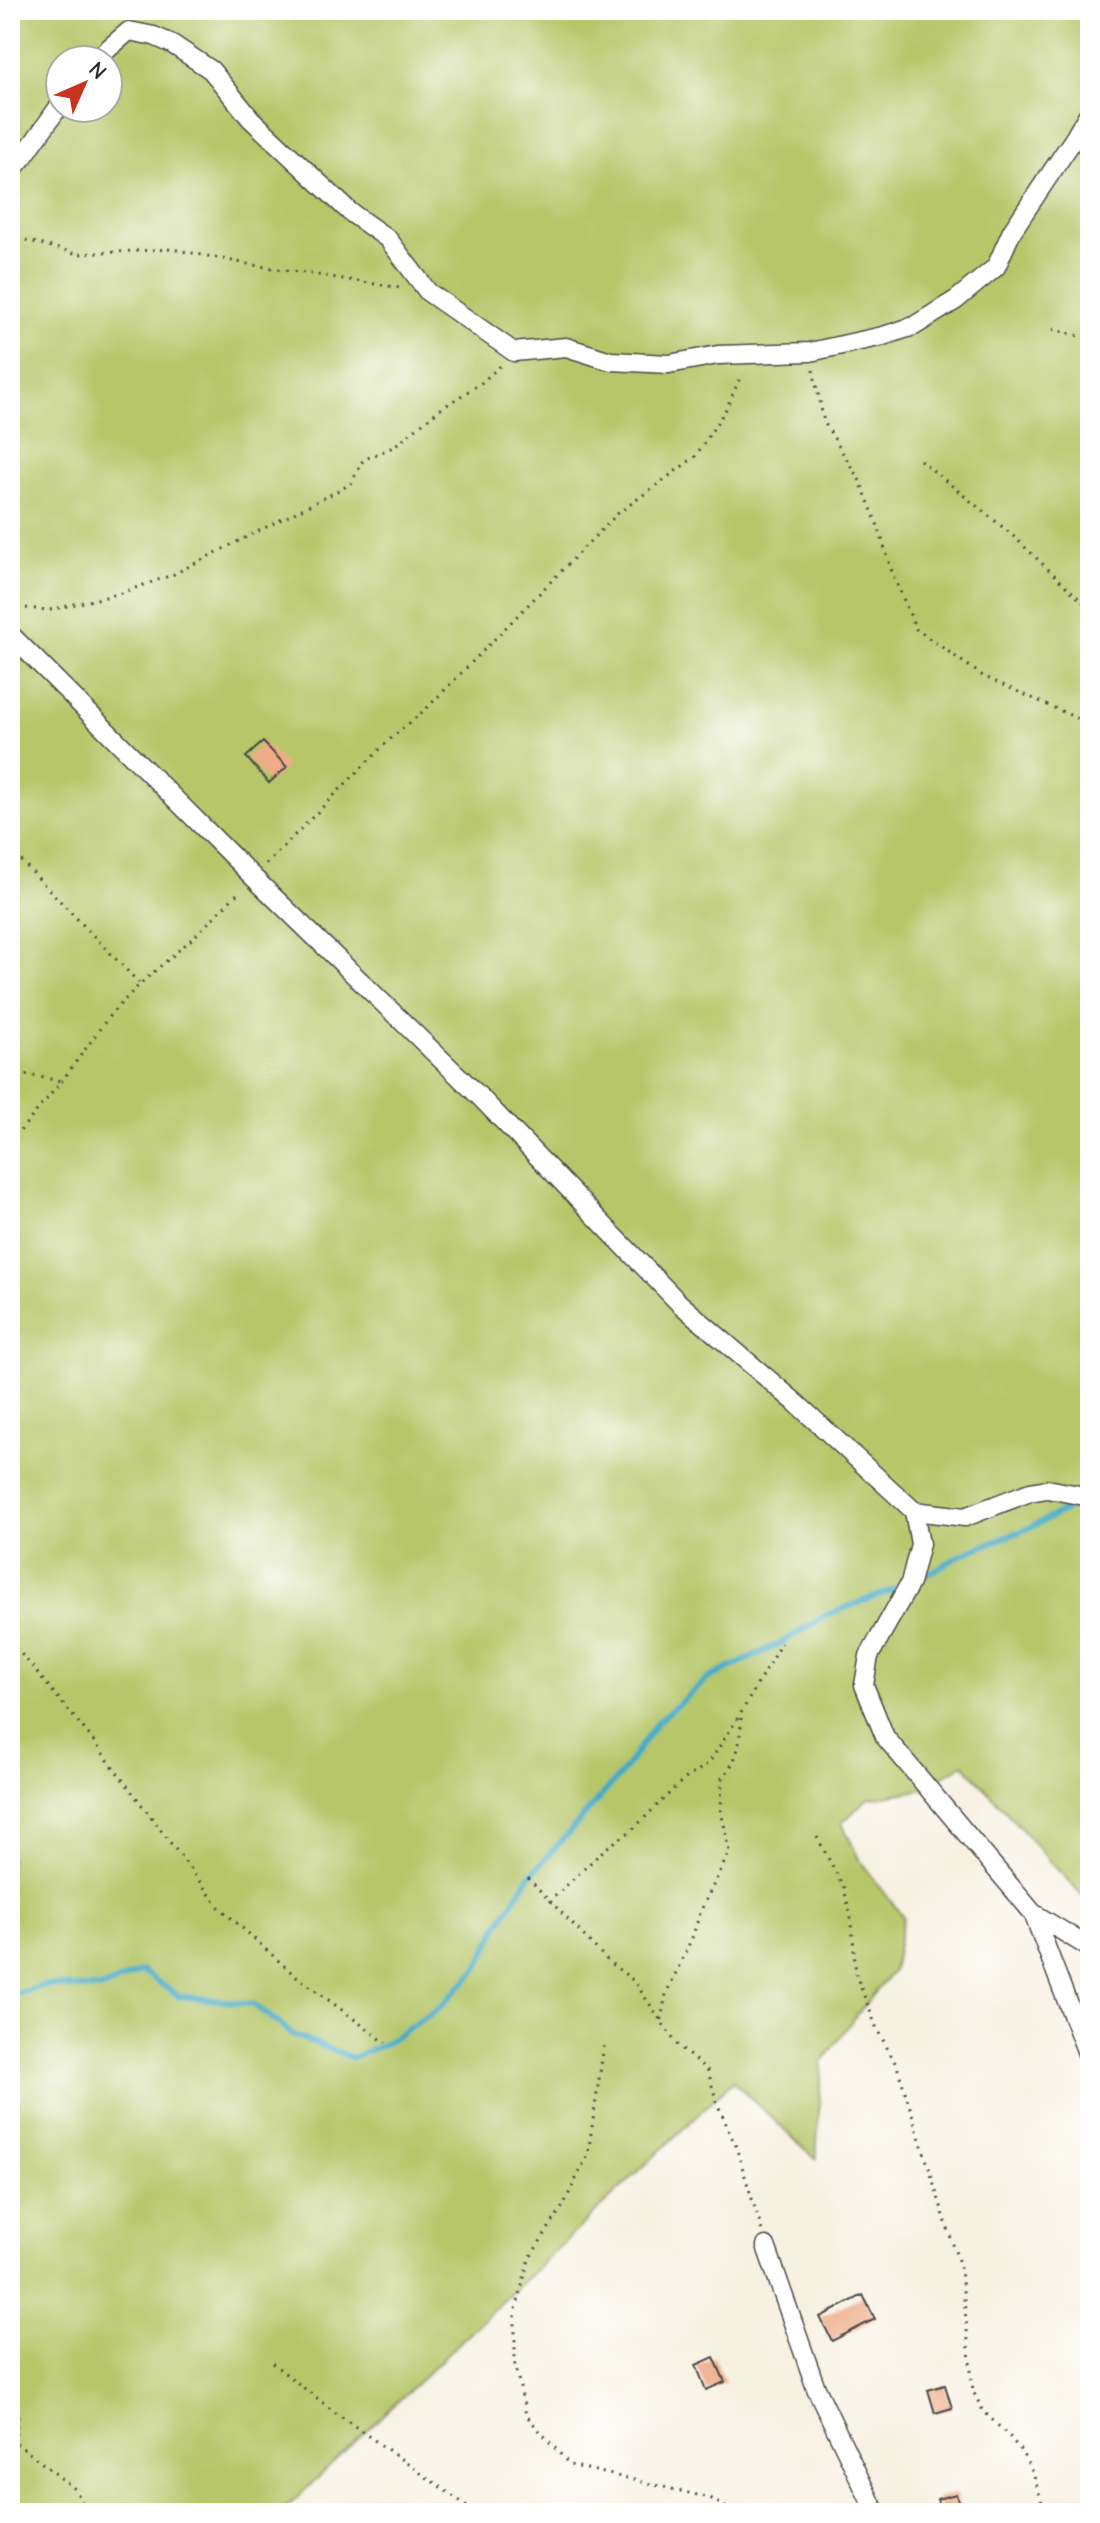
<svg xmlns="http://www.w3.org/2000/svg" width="1100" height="2523" font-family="'Comic Neue',sans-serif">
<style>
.green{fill:#b6c668;stroke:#70784a;stroke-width:2;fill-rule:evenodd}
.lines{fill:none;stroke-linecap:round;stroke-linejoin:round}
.stream{stroke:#43aac3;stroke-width:6}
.building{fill:#eeac88}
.street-casing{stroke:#4a4946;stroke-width:21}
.path{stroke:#4a4946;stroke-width:3;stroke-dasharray:2 6;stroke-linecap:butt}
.street{stroke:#fff;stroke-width:18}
</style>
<rect width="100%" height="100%" fill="#fff"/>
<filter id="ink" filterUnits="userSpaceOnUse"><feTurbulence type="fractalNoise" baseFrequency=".0125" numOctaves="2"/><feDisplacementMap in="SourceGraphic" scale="16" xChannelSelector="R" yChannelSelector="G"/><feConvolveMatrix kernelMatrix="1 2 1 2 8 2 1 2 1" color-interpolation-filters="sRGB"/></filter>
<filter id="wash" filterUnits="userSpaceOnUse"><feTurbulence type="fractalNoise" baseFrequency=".006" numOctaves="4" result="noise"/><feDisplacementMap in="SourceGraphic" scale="32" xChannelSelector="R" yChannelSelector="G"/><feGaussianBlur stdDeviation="1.8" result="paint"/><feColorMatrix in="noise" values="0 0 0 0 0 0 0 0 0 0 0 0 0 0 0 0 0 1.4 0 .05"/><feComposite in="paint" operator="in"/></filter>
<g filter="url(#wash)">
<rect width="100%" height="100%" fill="#f7f1e1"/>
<path class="green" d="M10,10H1090V1903L1052,1864L964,1764L920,1790L867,1799L842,1823L859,1859L903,1917L893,1971L853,2019L822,2063L816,2160L733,2081L281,2513H10ZM60,60H108V108H60Z"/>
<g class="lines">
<path class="stream" d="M913,1582L963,1554L1029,1528L1083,1501
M10,1996L46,1985L100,1989L142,1971L179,1996L253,2004L294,2035L353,2058L386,2043L438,2009L477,1969L499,1924L528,1878L622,1773L657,1722L709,1678L781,1643L827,1615L903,1586"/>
</g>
<g id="blocks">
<path class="building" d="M263,742L287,767L269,783L246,757Z
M863,2295L875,2319L832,2341L820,2317Z
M714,2357L725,2382L706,2390L696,2365Z
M945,2385L952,2408L935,2413L928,2390Z
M956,2494L961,2513H941L937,2499Z"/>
</g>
</g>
<g filter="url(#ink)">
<use href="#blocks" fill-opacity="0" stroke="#4a4946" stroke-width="2"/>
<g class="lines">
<defs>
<path id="street" d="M95,60L129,31L154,36L172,44L211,70L251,119L350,212L388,239L428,292L514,352L566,347L611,361L669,364L718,355L810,352L883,336L914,326L956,300L996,267L1012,231L1075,137L1090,111
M10,172L24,156L60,105
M10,634L253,877L480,1097L679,1303L795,1402L914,1511L920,1544L910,1583L869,1656L864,1685L885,1737L1033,1913L1090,1948
M914,1511L965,1517L1030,1492L1047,1489L1090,1497
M1033,1913L1090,2061
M766,2246L816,2388L876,2513"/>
</defs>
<use href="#street" class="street-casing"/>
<path class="path" d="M10,241L25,240L78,254L172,249L253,265L401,288
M1053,329L1090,339
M813,370L824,422L860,481L878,526L893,575L916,629L983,676L1090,724
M920,460L1010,533L1090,609
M10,607L50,610L118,594L172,575L351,484L363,460L393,447L439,410L481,383L500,366
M10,849L140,984
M266,864L388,741L427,708L617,514L695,457L726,409L742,374
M10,1072L62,1081
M10,1143L62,1081L110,1015L140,984L193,938L241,890
M10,1643L25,1658L89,1735L219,1907L291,1972L386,2043
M817,1837L844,1888L852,1923L856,1975L877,2029L897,2066L961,2270L973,2391L983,2411L1010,2437L1021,2451L1033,2473L1045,2513
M528,1878L609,1962L634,1981L678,2046L708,2071L717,2103L736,2147L762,2231
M549,1902L606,1848L631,1831L682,1781L709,1763L741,1713L781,1643
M661,2020L666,1994L692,1938L701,1910L730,1851L721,1811L722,1778C739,1760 741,1738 741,1713
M604,2046L588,2154L563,2206L529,2259L515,2313V2365L526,2415L570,2465L710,2498L735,2513
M272,2363L336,2413L477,2513
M10,2394L18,2417L15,2440
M10,2438L75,2489L88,2513"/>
<use href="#street" class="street"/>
</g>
</g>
<rect width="1100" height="2523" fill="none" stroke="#fff" stroke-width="40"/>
<g transform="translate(84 84) rotate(45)"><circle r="38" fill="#ffffff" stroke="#aaaaaa" stroke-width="2"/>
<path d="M0-6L14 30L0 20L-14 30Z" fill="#c8321e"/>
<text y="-12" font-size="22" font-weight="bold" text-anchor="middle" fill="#2b2b2b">N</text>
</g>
</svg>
